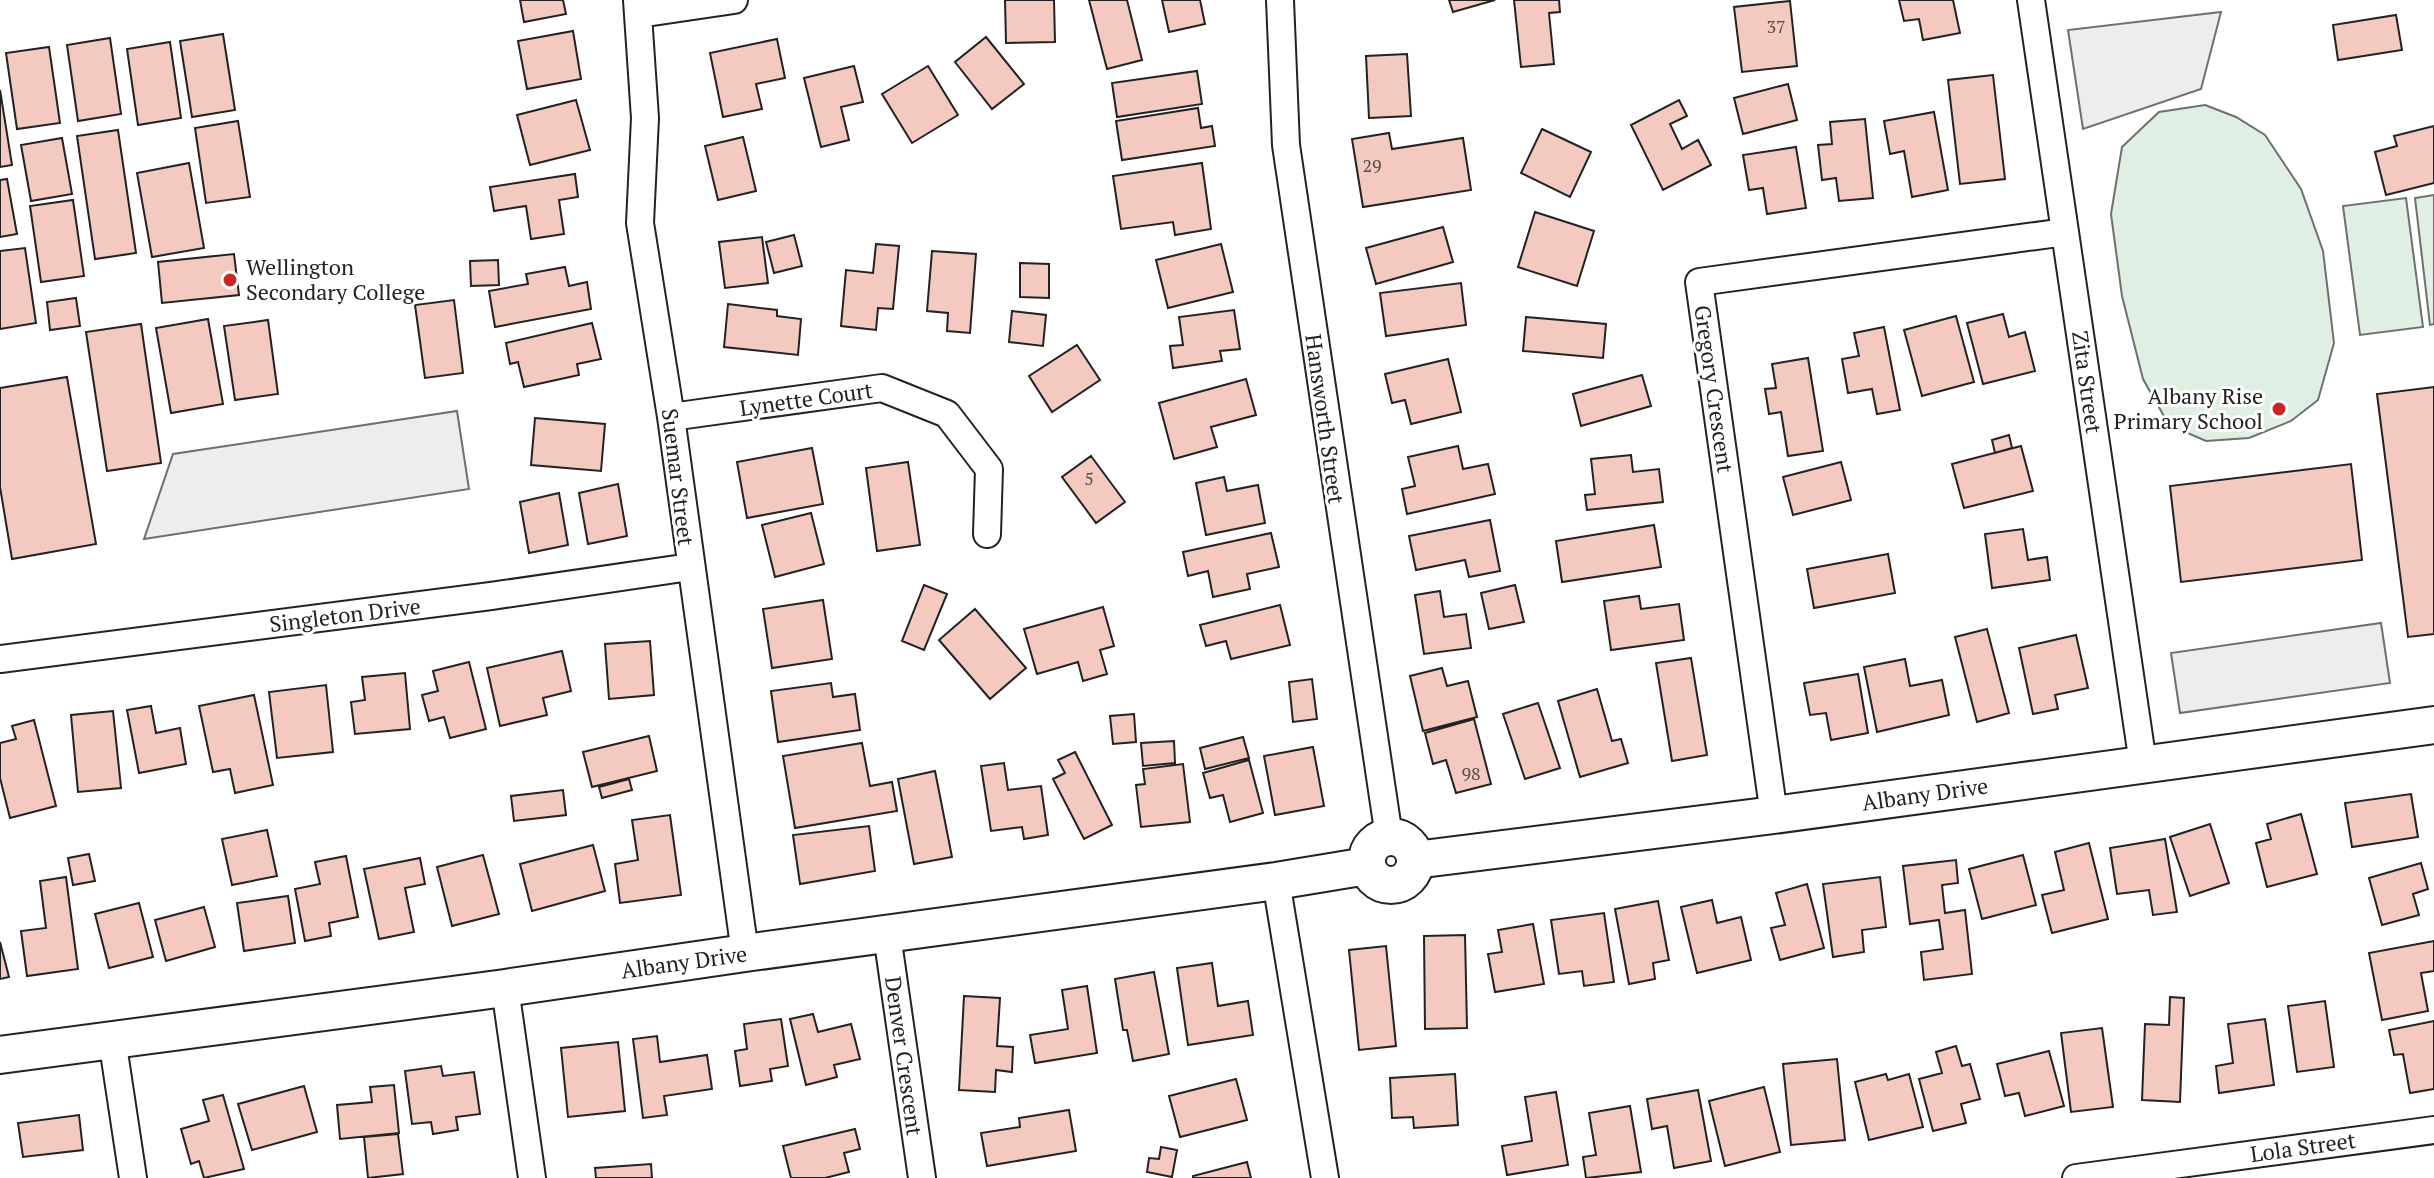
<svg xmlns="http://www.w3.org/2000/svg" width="2434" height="1178" font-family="'PT Serif',serif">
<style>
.green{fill:#e0efe3;stroke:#6f6f6f;stroke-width:2}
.parking{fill:#ededed;stroke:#6f6f6f;stroke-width:2}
.building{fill:#f3c9c0;stroke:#222;stroke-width:2}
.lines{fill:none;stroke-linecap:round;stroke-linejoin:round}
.street-casing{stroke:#222;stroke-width:30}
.secondary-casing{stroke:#222;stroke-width:40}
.street{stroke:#fff;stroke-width:26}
.secondary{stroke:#fff;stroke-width:36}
.poi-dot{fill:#c62828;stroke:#fff;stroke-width:3}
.labels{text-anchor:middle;stroke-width:6;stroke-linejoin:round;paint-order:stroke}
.number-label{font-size:18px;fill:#564c4a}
.poi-label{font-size:22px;fill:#222;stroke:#fff;text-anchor:start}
.street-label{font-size:22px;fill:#222;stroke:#fff}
</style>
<rect width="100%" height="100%" fill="#fff"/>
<path class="green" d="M2205,105L2236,117L2265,135L2301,189L2323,251L2334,343L2318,400L2291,421L2249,438L2206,441L2169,425L2143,379L2122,296L2111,214L2122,147L2159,112Z
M2434,195V324L2430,325L2415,198Z
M2406,198L2423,327L2360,335L2343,206Z"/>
<path class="parking" d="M2221,12L2201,89L2083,129L2068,30Z
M457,411L469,489L144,539L173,454Z
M2381,623L2390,683L2180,713L2171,653Z"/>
<path class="building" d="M520,0H563L566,14L524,22Z
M1005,0H1054L1055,42L1006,43Z
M1089,0H1127L1142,60L1107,69Z
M1162,0H1200L1205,24L1169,32Z
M1449,0H1495L1453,12Z
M1514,0H1559L1560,12L1549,13L1554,64L1521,67Z
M1899,0H1953L1960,33L1923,40L1919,19L1904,21Z
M1790,1L1797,66L1742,72L1734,7Z
M2396,15L2402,50L2338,60L2333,25Z
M573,31L581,79L527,89L518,41Z
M223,34L235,110L192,117L180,41Z
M986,37L1024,84L992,109L955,62Z
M110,38L121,114L78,121L67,45Z
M777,39L785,78L756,84L762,109L723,117L710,53Z
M170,42L181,118L138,125L127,49Z
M49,47L60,123L17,129L6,53Z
M1407,54L1411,116L1369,118L1366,56Z
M854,66L863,102L841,107L849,140L821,147L804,78Z
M928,66L958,115L912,143L882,94Z
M1197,71L1202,104L1117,117L1112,83Z
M1993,75L2005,179L1960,184L1948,80Z
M1788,84L1797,120L1743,134L1734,98Z
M0,90L12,165L0,167Z
M576,100L590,150L530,165L517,115Z
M1679,100L1687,116L1670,124L1682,149L1698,140L1711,165L1663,190L1631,125Z
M1198,108L1201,128L1212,126L1215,146L1122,160L1116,121Z
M1934,112L1948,190L1912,197L1904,151L1890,154L1884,121Z
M1865,119L1873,198L1839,201L1836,178L1822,180L1818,145L1832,144L1830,122Z
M238,121L250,197L206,203L195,128Z
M2434,126V183L2386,195L2375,152L2397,146L2394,136Z
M1542,129L1591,152L1570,197L1521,173Z
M118,130L136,253L95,259L77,136Z
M1389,133L1392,149L1463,138L1471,190L1363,207L1352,139Z
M743,137L756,191L718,200L705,146Z
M62,138L72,194L31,201L21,145Z
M1796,147L1806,208L1767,214L1763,188L1749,190L1743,155Z
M189,163L204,248L152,257L137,173Z
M1202,163L1211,229L1175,235L1173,222L1121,229L1113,176Z
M575,174L578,197L559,200L564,234L531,239L526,206L494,211L490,187Z
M7,179L17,234L0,237V180Z
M73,200L84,276L41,282L30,206Z
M1535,212L1594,231L1577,286L1518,267Z
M1443,227L1453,262L1376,284L1366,248Z
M794,235L802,266L774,273L766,242Z
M762,237L768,283L725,288L719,242Z
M876,244L899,246L893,309L878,308L876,330L841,326L846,270L873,273Z
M1221,244L1233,292L1168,308L1156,260Z
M25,248L36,323L0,329V251Z
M932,251L976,254L970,333L947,331L948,313L927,311Z
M234,254L239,295L162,303L158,262Z
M498,260L499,285L471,286L470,261Z
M1020,263L1049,264V298L1020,297Z
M565,267L569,286L587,282L591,309L495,327L489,291L528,284L526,274Z
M1461,283L1466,325L1386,336L1380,293Z
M76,298L80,326L50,330L47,302Z
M454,300L463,373L425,378L415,305Z
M728,304L777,310V316L801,319L798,355L724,347Z
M1234,310L1240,349L1220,351L1222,361L1173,368L1170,346L1183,345L1179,317Z
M1012,311L1046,315L1043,346L1009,342Z
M2003,314L2009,337L2025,332L2035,371L1983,384L1967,323Z
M1956,316L1974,382L1922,396L1904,330Z
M1526,317L1606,324L1603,358L1523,351Z
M208,319L223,404L171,413L156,328Z
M268,320L278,394L235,400L224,326Z
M592,323L601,359L577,364L579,375L524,387L518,362L510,364L506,343Z
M141,324L161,463L107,471L86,332Z
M1884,327L1900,410L1877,414L1872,389L1848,393L1842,359L1859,356L1854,333Z
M1077,345L1100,380L1052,412L1029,376Z
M1808,358L1823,451L1788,456L1781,412L1769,414L1765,389L1776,388L1772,364Z
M1448,359L1461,412L1411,424L1405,400L1392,403L1385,374Z
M1642,375L1651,406L1581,426L1573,394Z
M67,377L96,544L12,559L0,487V388Z
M1246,379L1256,415L1211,427L1217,447L1174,459L1159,403Z
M2434,387V634L2408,637L2377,394Z
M535,418L605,424L601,471L531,465Z
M2009,435L2012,448L1995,453L1992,440Z
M1458,446L1463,469L1488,464L1495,494L1407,514L1402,489L1415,486L1408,457Z
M2021,446L2033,491L1964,508L1952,464Z
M812,448L823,504L747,518L737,462Z
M1631,455L1633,472L1659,469L1663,502L1587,510L1585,495L1595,494L1591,459Z
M1091,456L1125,502L1096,523L1062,477Z
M908,462L920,545L877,551L866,468Z
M1841,462L1851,500L1793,515L1783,477Z
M2351,464L2362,560L2181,582L2170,486Z
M1224,477L1227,491L1258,485L1265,523L1206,535L1196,483Z
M618,484L627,536L588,544L579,493Z
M559,493L568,545L529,553L520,502Z
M811,513L824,564L775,577L762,525Z
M1490,520L1500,571L1469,577L1465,560L1416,570L1409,536Z
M1654,525L1661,567L1562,582L1556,541Z
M2023,529L2028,560L2047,557L2050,580L1992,588L1985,534Z
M1271,533L1279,567L1247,574L1250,589L1213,597L1208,571L1188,576L1183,552Z
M1888,554L1895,593L1814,608L1807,569Z
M924,585L947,594L924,650L902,641Z
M1515,585L1524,622L1489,629L1481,593Z
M1440,591L1444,617L1466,614L1471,648L1424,654L1415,595Z
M1639,596L1641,609L1679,604L1684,640L1611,650L1604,601Z
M823,600L832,659L772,668L763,609Z
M1280,605L1290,645L1231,659L1226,641L1206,646L1200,625Z
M1103,607L1114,646L1100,650L1107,674L1083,681L1078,662L1037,674L1024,629Z
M975,609L1026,668L990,699L939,640Z
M1987,629L2009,713L1977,722L1955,637Z
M2076,635L2088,688L2055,695L2058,709L2033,714L2019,648Z
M650,641L654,695L609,699L605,644Z
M562,651L571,691L543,698L547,715L500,726L487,668Z
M1691,658L1707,755L1672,761L1656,663Z
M1905,659L1910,686L1942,680L1949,715L1877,732L1864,667Z
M469,662L486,729L450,738L444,717L429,721L422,695L438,691L433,671Z
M1442,668L1447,686L1468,681L1477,717L1423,731L1410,676Z
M405,673L410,729L355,734L351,702L365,700L362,677Z
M1858,674L1868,733L1831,740L1826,713L1810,715L1804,683Z
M1312,679L1317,719L1293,722L1289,682Z
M831,683L833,697L855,694L860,730L778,742L771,691Z
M326,685L333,752L277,758L269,692Z
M1597,689L1612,741L1621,739L1628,763L1580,777L1558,701Z
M254,695L273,785L235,793L230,769L213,772L199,706Z
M1538,703L1560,768L1525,779L1503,714Z
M151,706L156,733L180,728L186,764L139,773L127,710Z
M113,711L121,788L78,792L71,715Z
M1134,714L1136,742L1113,744L1110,716Z
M1474,719L1491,784L1456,793L1446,760L1433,764L1425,733Z
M34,720L56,806L10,818L0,778V743L16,739L12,726Z
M649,736L657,771L592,787L583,752Z
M1243,737L1249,758L1205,769L1200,748Z
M1174,741L1175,763L1143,766L1141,743Z
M862,743L870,786L892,782L897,811L795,828L783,756Z
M1313,747L1324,806L1275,815L1264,756Z
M1075,752L1112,825L1084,839L1053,779L1065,773L1058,760Z
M1249,760L1263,813L1230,822L1223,795L1210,798L1203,773Z
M1004,763L1008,790L1041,786L1048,835L1024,839L1022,827L991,831L981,766Z
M1183,764L1190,822L1141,827L1136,785L1145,784L1143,769Z
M935,771L952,857L914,864L898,779Z
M629,779L632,790L602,798L599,787Z
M563,790L566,815L514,821L511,796Z
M2411,794L2418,837L2352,847L2345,803Z
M2301,814L2317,874L2267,887L2256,843L2271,839L2267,824Z
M670,815L681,895L620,903L615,864L638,860L632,820Z
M2210,824L2229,883L2190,896L2170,837Z
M869,826L875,871L800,884L793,835Z
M267,830L277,876L232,885L222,839Z
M2165,839L2177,912L2153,915L2149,890L2117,894L2110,848Z
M2089,843L2108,919L2052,933L2042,895L2064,890L2055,852Z
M593,845L605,891L532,911L520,864Z
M89,854L95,881L73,885L68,858Z
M483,855L499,914L452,926L437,867Z
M2023,855L2036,905L1982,919L1969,869Z
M346,856L358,917L329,923L331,936L305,941L295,889L320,884L315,862Z
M420,858L425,884L405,888L414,932L379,939L364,869Z
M1956,860L1958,883L1942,885L1945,913L1965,910L1972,974L1924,980L1921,952L1943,949L1939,920L1910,924L1903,866Z
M2421,863L2428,889L2413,894L2419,915L2382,925L2369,878Z
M66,877L78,969L27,976L21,931L46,928L40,881Z
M1880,877L1886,927L1862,930L1864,952L1833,957L1823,884Z
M1807,884L1824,948L1780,960L1771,928L1785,925L1776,893Z
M288,896L295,943L244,951L237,903Z
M1712,900L1717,923L1741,917L1751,960L1697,973L1681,907Z
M1658,901L1669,960L1653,963L1655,979L1629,984L1615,909Z
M139,903L153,957L109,968L95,914Z
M204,907L215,947L166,961L155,920Z
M1604,913L1614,982L1584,986L1582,971L1559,974L1551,920Z
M1533,924L1544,984L1495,992L1488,954L1502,952L1498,930Z
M1465,935L1467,1028L1425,1029L1424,936Z
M2434,941V971L2421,973L2428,1011L2382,1020L2369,953Z
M0,942L9,977L0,979Z
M1386,946L1396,1046L1359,1050L1349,950Z
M1212,963L1218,1006L1248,1001L1253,1035L1188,1045L1177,968Z
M1154,972L1169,1054L1133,1061L1127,1030H1123L1115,979Z
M1087,986L1097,1053L1035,1063L1030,1035L1068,1029L1062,990Z
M964,996L1000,998L997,1046L1013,1047L1012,1072L996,1070L995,1092L959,1090Z
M2170,997L2184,998L2180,1102L2142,1100L2145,1024L2169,1025Z
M2325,1001L2334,1067L2297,1072L2288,1006Z
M813,1014L818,1032L851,1024L860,1059L834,1065L837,1077L806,1085L790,1019Z
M781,1019L788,1066L770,1069L772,1081L740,1086L735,1051L747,1049L744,1024Z
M2265,1019L2274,1085L2219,1093L2216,1066L2233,1063L2228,1024Z
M2434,1021V1089L2410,1093L2403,1054L2394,1055L2389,1030Z
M2102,1028L2113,1107L2071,1112L2061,1033Z
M657,1036L660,1062L707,1055L712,1089L664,1096L667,1115L643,1118L633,1039Z
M618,1042L625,1111L568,1117L561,1048Z
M1956,1046L1962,1066L1970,1064L1980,1099L1961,1104L1966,1123L1933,1131L1919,1079L1942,1073L1936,1052Z
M2049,1051L2064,1106L2025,1116L2019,1093L2005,1096L1997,1064Z
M1837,1059L1845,1140L1791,1145L1783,1064Z
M441,1066L443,1076L474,1072L480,1114L456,1117L458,1130L433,1134L431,1122L412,1124L405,1071Z
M1455,1074L1458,1125L1414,1128L1413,1117L1392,1118L1390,1078Z
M1886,1074L1888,1080L1909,1074L1923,1127L1869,1140L1855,1082Z
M1236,1079L1247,1120L1180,1137L1169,1096Z
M394,1085L399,1133L340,1139L337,1105L372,1102L370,1087Z
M304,1086L317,1132L252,1150L238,1104Z
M1764,1087L1780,1152L1725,1166L1709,1101Z
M1698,1090L1711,1161L1674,1168L1667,1126L1652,1129L1647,1099Z
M1556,1092L1568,1165L1507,1175L1502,1146L1532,1141L1525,1097Z
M223,1095L244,1169L204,1178L199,1161L191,1164L181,1129L209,1121L203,1100Z
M1630,1106L1641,1172L1586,1178L1583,1157L1596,1155L1589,1113Z
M1069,1110L1076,1151L987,1166L981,1133L1020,1127L1019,1118Z
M79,1115L83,1150L23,1157L18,1123Z
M855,1129L860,1149L844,1153L849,1172L825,1178H791L783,1146Z
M398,1134L403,1174L368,1178L364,1137Z
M1161,1147L1177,1150L1172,1177L1147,1172L1149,1158L1159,1159Z
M1247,1162L1251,1178H1193V1176Z
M651,1164L652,1178H596L595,1168Z"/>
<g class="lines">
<defs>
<path id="street" d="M637,0L645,118L640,223L671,417L745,953
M1280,0L1286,145L1389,837
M2031,0L2143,764
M639,14L734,0
M671,417L882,388L947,414L989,469L987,534
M0,659L491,596L690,567
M1774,815L1699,282L2065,232
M1276,881L1325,1178
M887,935L922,1178
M505,988L532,1178
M112,1039L133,1178
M2076,1178L2434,1130"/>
<path id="secondary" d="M1367 861a24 24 0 1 1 48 0a24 24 0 1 1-48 0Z
M1415,860L1774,815L2434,725
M0,1055L505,988L745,953L1276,881L1367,866"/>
</defs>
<use href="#street" class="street-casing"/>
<use href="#secondary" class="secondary-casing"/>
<use href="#street" class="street"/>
<use href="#secondary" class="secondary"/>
</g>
<g class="poi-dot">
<circle cx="230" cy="280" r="8"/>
<circle cx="2279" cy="409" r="8"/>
</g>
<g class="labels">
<g class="number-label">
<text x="1776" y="33">37</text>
<text x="1372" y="172">29</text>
<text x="1089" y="485">5</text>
<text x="1471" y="780">98</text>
</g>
<g class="poi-label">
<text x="246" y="275">Wellington<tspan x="246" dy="25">Secondary College</tspan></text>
<text x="2263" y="404" text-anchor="end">Albany Rise<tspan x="2263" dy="25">Primary School</tspan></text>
</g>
<g class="street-label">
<text transform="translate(2087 382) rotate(82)" y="8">Zita Street</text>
<text transform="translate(1714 389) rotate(82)" y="8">Gregory Crescent</text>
<text transform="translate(806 399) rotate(-8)" y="8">Lynette Court</text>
<text transform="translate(1325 419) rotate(82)" y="8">Hansworth Street</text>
<text transform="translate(678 477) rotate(83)" y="8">Suemar Street</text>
<text transform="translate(345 615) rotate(-7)" y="8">Singleton Drive</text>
<text transform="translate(1925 794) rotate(-8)" y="8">Albany Drive</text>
<text transform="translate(684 962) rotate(-8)" y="8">Albany Drive</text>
<text transform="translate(904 1056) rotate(82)" y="8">Denver Crescent</text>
<text transform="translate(2303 1147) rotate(-8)" y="8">Lola Street</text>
</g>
</g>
</svg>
